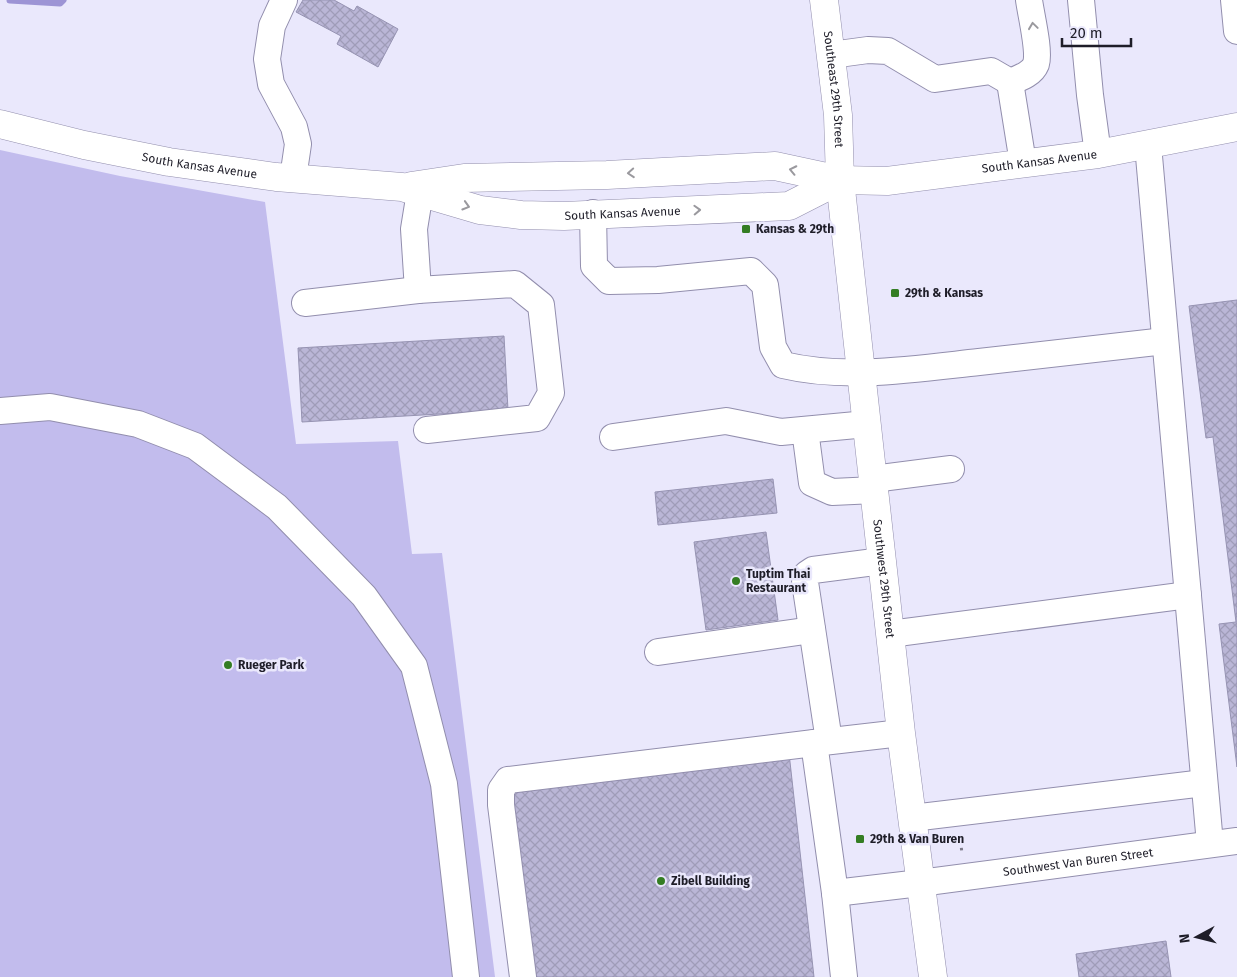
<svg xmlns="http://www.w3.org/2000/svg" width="1237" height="977" font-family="'Fira Sans',sans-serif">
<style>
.park{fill:#c2bced}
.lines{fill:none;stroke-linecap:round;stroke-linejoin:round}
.stream{stroke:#9d94d5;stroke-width:7}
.building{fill:url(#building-cross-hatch);stroke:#9693b2}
.minor-casing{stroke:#928ead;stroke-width:28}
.major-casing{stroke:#928ead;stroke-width:29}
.path{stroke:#7c7a89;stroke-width:3;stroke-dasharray:2.5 4;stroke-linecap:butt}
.minor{stroke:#fff;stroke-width:26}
.major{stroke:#fff;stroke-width:28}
.oneway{stroke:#9a999e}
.poi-dot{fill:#347d23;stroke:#eae8fc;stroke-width:2}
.labels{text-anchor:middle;stroke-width:5;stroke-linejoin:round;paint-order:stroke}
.street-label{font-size:12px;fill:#1e1d28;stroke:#eae8fc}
.poi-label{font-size:12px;font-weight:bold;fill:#1e1d28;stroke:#eae8fc;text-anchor:start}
</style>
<defs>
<pattern id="building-cross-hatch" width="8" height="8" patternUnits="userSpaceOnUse" patternTransform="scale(1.25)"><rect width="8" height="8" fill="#bab6d6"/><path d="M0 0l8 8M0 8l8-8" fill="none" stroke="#9f9cb8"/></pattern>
</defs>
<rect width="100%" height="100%" fill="#eae8fc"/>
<path class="park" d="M0,150L120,176L265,202L296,444L398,441L412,554L442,553L495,977H0Z"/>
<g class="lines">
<path class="stream" d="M10,0L60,3L63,0"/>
</g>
<path class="building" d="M303,0H334L354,11L357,6L398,29L378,67L337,44L341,36L296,12Z
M1237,300V767L1219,624L1236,622L1213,437L1206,438L1189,306Z
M504,336L508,410L302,422L298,348Z
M773,479L777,513L658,525L655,492Z
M766,532L778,620L706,630L694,542Z
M789,753L814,977H530L508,784Z
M1166,941L1171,977H1079L1076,954Z"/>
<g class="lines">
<defs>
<g id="minor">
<path d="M284,0L272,26L267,59L271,84L294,127L298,144L293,178"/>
<path d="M1081,0L1090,95L1098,154"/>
<path d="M1234,0L1237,31"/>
<path d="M831,55L868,50L888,51L935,79L991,71L1010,82"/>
<path d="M1010,82C1020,78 1032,74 1036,64C1040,51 1031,15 1029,0"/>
<path d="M1010,82L1023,163"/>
<path d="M1148,145L1210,844"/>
<path d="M420,192L414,229L418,290L515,284L541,305L551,393L537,418L427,430"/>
<path d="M593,213L594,266L609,281L658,280L751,271L765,285L773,347L783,365C846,380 915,369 979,362C1041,355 1103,348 1165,341"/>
<path d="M305,303L418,290"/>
<path d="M0,411L50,407L138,424L195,446L277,507L364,596L414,666L444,784L466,977"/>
<path d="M805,430L812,483L832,492L875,490"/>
<path d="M613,437L726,421L781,432L867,424"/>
<path d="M873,479L951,469"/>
<path d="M890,634L1188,595"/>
<path d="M658,652L812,630"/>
<path d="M829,741L805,582L807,574L813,570L882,561"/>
<path d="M912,818L1204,783"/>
<path id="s1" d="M835,893L920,883L1237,841"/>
<path d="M523,977L501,805V790L508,780L814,743"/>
<path d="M844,977L835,893L814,743L901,733"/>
</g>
<g id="major">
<path id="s2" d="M824,0L838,115L840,180L861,372L901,733L933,977"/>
<path id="s3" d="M0,124L84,145L169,162L276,177L402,187L480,210L521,215L564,216L789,206L840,180"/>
<path id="s4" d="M411,186L464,178L607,175L775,166L840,180L887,181L1098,154L1237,127"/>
</g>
</defs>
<use href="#minor" class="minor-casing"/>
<use href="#major" class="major-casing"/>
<path class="path" d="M960,835L962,854"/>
<use href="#minor" class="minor"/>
<use href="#major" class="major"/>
</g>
<defs><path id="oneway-chevron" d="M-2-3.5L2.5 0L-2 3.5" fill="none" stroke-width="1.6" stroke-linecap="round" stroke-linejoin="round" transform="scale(1.25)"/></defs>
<g class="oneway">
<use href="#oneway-chevron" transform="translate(1033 26) rotate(-98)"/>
<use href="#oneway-chevron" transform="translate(793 170) rotate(-168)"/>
<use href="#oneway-chevron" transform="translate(631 173) rotate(176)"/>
<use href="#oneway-chevron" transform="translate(466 206) rotate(17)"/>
<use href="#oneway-chevron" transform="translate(697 210) rotate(-2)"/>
</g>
<g class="poi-dot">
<rect x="741" y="224" width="10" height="10" rx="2.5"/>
<rect x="890" y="288" width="10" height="10" rx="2.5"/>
<circle cx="736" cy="581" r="5"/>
<circle cx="228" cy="665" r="5"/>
<rect x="855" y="834" width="10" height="10" rx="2.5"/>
<circle cx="661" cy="881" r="5"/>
</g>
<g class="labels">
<g class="street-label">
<text dy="4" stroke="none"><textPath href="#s2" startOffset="90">Southeast 29th Street</textPath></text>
<text dy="4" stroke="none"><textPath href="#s4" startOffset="632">South Kansas Avenue</textPath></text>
<text dy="4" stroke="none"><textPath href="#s3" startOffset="204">South Kansas Avenue</textPath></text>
<text dy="4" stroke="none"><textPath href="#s3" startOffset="632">South Kansas Avenue</textPath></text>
<text dy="4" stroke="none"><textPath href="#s2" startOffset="582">Southwest 29th Street</textPath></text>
<text dy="4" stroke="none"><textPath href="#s1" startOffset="245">Southwest Van Buren Street</textPath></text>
</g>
<g class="poi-label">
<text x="756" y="233">Kansas &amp; 29th</text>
<text x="905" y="297">29th &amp; Kansas</text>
<text x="746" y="578">Tuptim Thai<tspan x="746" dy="14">Restaurant</tspan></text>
<text x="238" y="669">Rueger Park</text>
<text x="870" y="843">29th &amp; Van Buren</text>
<text x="671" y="885">Zibell Building</text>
</g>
</g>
<g transform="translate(1197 937) rotate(263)" stroke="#eae8fc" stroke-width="4" paint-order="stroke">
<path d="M0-4L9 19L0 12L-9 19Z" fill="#1e1d28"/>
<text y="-8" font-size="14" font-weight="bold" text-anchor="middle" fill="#1e1d28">N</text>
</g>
<path d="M1062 38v8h69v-8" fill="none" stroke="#1e1d28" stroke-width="2.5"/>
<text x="1070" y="38" font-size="15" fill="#1e1d28" stroke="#eae8fc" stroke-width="4" paint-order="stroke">20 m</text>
</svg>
